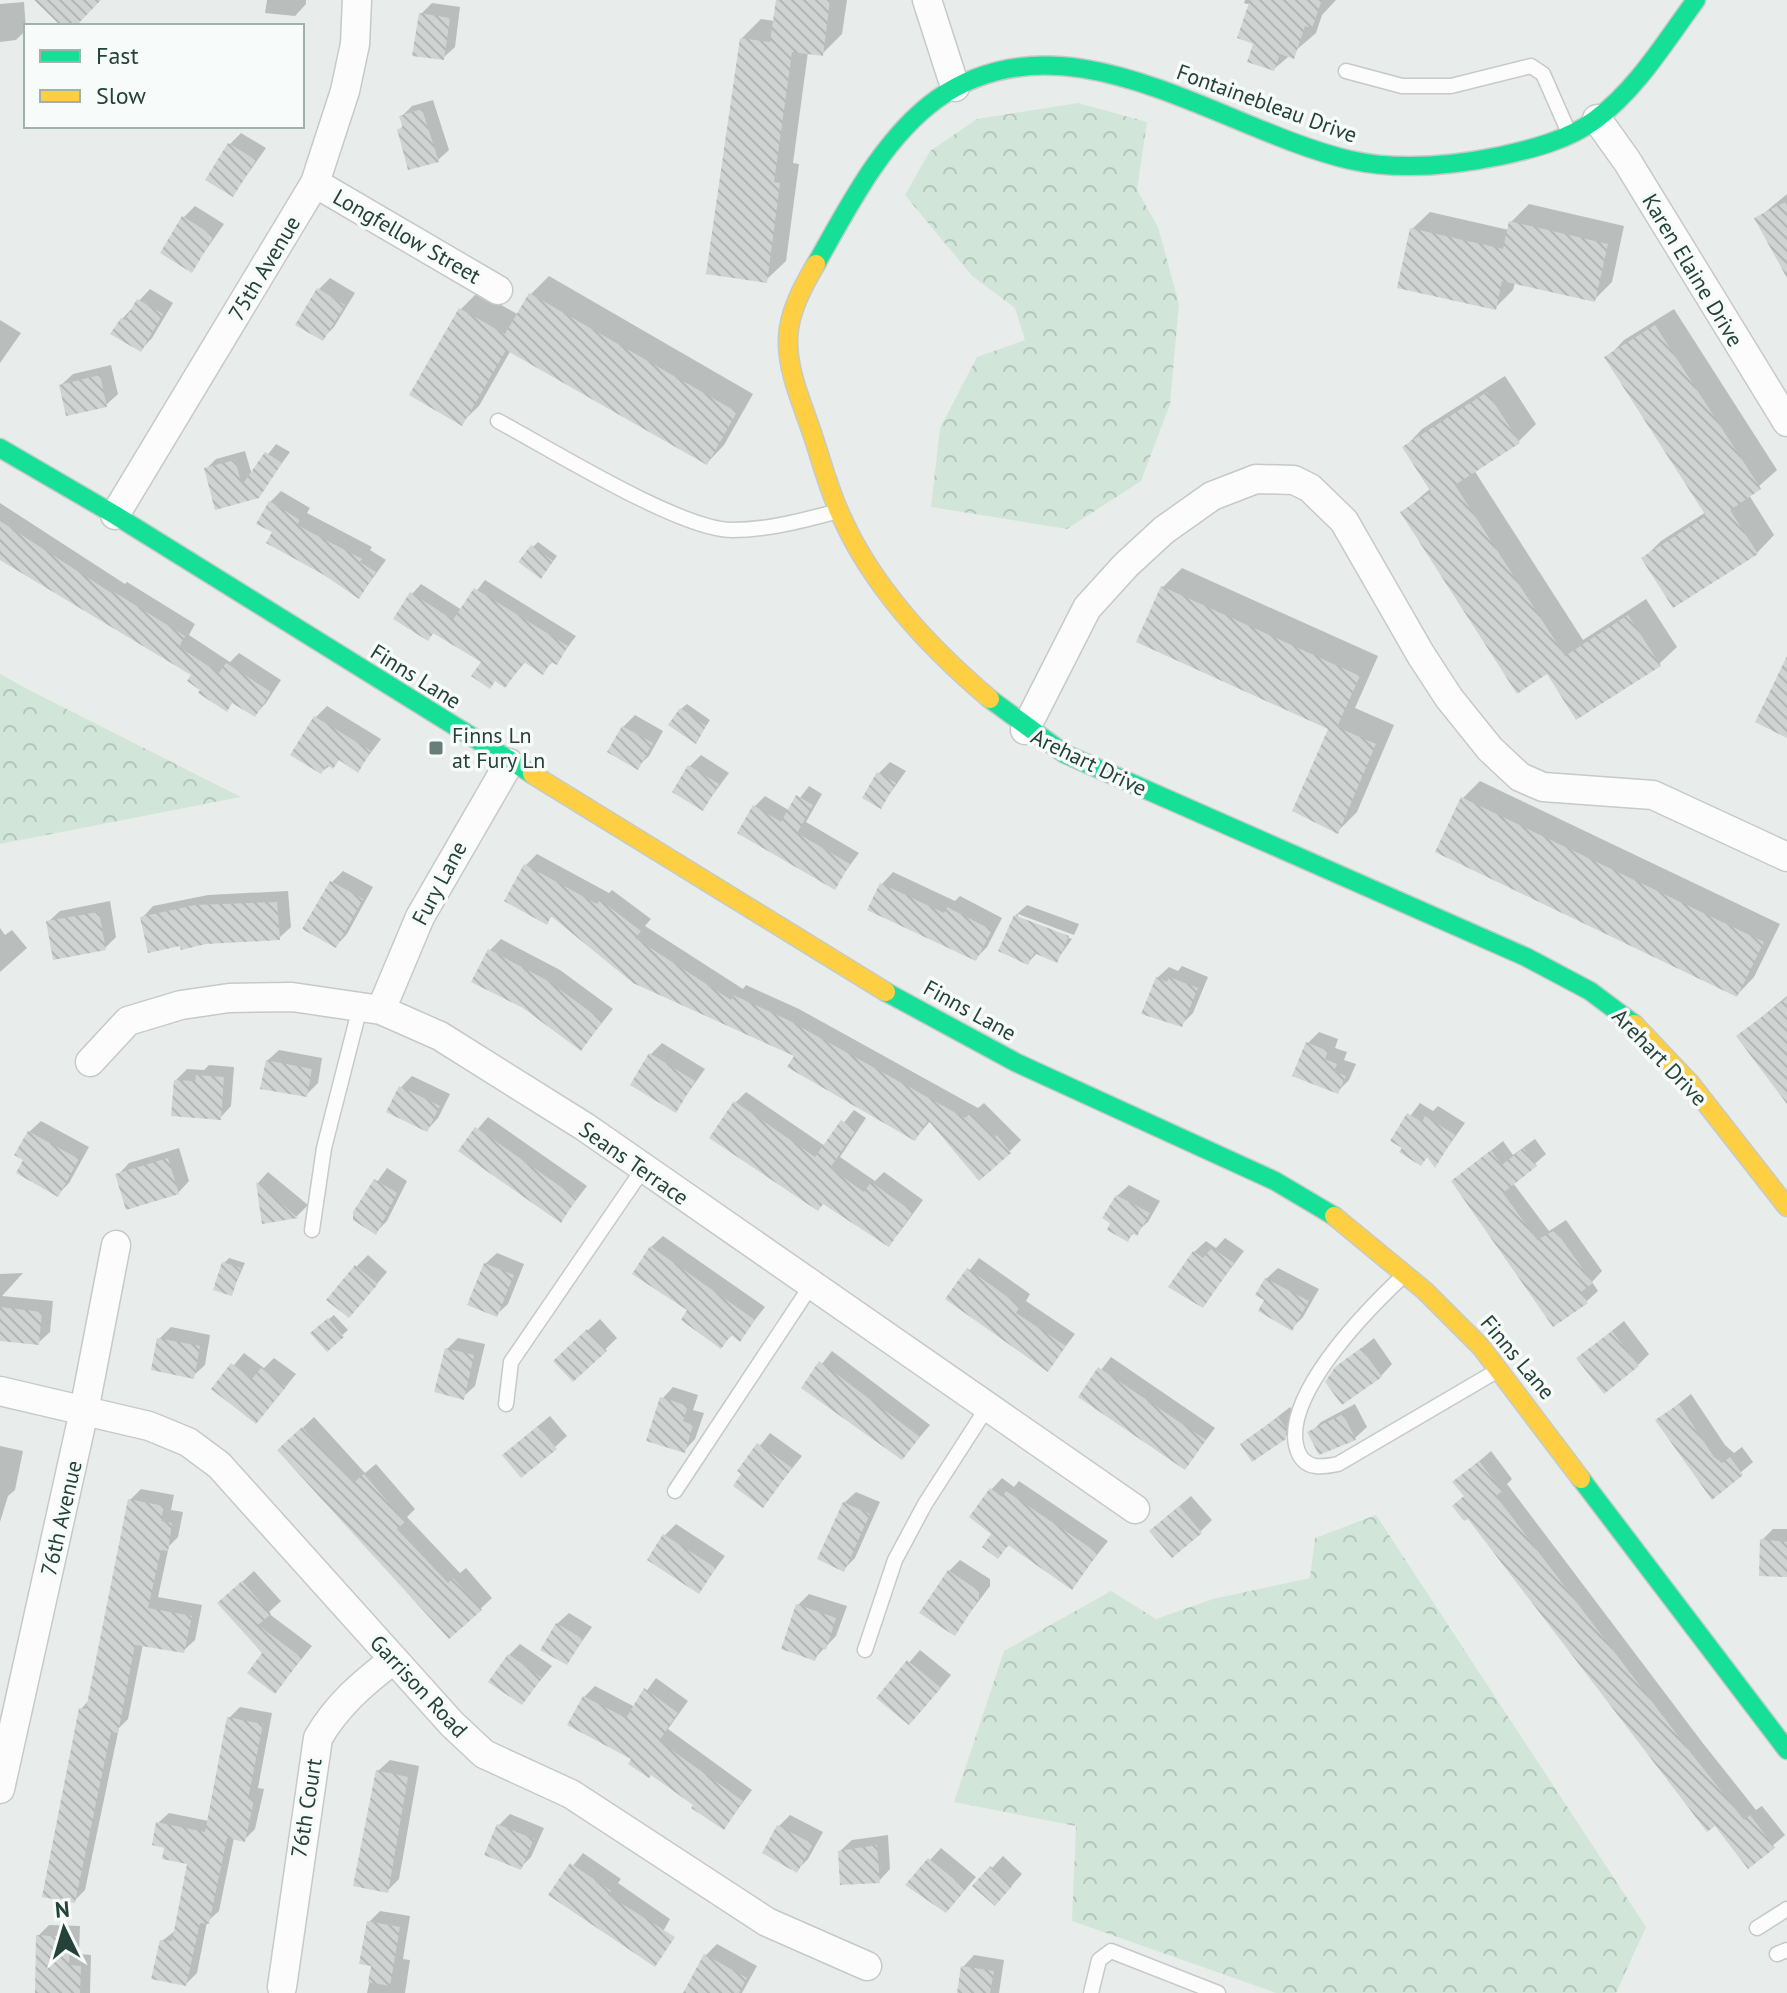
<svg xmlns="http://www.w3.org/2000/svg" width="1787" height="1993" font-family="'PT Sans',sans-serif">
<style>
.forest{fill:url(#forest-crowns)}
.shadow{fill:#0003}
.building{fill:url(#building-back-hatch)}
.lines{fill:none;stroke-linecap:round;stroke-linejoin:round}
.lane-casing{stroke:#c5cac8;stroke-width:17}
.street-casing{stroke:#c5cac8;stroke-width:31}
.fast-casing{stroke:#c3cbc8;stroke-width:21}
.slow-casing{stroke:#c3cbc8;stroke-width:21}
.lane{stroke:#fcfcfc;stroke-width:14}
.street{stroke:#fcfcfc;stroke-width:28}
.fast{stroke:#16e098;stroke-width:18}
.slow{stroke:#ffcf43;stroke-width:18}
.poi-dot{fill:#697e78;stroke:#f7fbf9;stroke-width:3}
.labels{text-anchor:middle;stroke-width:7;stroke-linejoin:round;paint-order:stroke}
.street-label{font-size:22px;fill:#24423a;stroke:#f7fbf9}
.poi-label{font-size:22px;fill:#24423a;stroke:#f7fbf9;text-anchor:start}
</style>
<defs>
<pattern id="forest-crowns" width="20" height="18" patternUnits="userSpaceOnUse" patternTransform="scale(2)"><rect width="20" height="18" fill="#d1e6d8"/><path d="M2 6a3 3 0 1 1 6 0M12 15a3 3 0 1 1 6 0" fill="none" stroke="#b3c6ba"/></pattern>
<pattern id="building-back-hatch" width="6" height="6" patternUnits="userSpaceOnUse" patternTransform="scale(2)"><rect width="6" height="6" fill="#cfd4d2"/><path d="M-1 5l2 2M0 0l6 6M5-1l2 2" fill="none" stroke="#b2b7b5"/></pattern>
</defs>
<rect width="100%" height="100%" fill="#e8edeb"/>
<path class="forest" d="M1078,103L1147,122L1137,190L1158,227L1179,304L1170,404L1141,481L1067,529L931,507L940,428L977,357L1025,340L1015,308L972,276L905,195L930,151L977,119Z
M0,674L31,691L241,797L0,844Z
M1376,1515L1646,1927L1616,1993H1276L1072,1921L1076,1826L954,1802L1004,1651L1111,1591L1156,1619L1213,1599L1310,1578L1315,1538Z"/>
<path class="shadow" d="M267,0H306V4L295,16L265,13Z
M778,0H847L842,34L822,54L808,52L793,163L799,164L786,261L766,280L741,39L761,19L775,21Z
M1245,0H1336L1322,15L1316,33L1274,69L1255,43L1251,5L1244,3Z
M24,2L26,30L16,40L0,42V4Z
M432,3L460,7L455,47L443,58L421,14Z
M433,100L449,150L438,160L399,130L404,125L402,116L412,106Z
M241,133L266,148L233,195L230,144Z
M1787,194V274L1757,219Z
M1529,204L1624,226L1612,282L1594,300L1515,282L1513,290L1495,308L1412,229L1430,212L1509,230L1511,222Z
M195,206L224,224L192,270L184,217Z
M549,276L753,394L724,445L707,463L511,350L479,406L461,423V309L478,292L519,315L531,294Z
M330,278L355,293L334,327L323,338L319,289Z
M150,289L173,303L152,338L141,350L122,319Z
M1674,309L1777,470L1749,495L1774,535L1757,553L1644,558L1661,541L1706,512L1607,358L1624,340Z
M0,320L21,333L0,363Z
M111,365L118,394L106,405L61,385L73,374Z
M1505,376L1536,424L1518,442L1474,470L1583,640L1646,599L1677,647L1659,664L1548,672L1403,512L1431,488L1405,447L1422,429Z
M276,444L290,452L258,496L206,469L216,459L245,451L252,475Z
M281,491L310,508L307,513L372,547L370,550L386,560L359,597L270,502Z
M0,503L125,584L127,582L195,624L189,635L230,662L239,653L281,680L266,703L255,715L234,701L226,709L203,689L193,675L0,557Z
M538,542L557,556L546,571L533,547Z
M1182,568L1378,656L1355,708L1394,725L1357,812L1338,831L1331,728L1163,587Z
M485,580L576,636L556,663L553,661L543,672L526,661L505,686L484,662L435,632L428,638L412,594L421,584L462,610Z
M687,704L710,720L696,741L681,709Z
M327,706L381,739L358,770L340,759L321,772L316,717Z
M635,715L663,731L649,756L637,767L623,727Z
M701,755L729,773L703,808L689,767Z
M890,762L906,771L881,806L879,773Z
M1480,781L1780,924L1754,977L1737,995L1463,798Z
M809,786L822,794L806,822L859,853L834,887L754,807L765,796L790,811Z
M537,854L609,893L612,890L651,919L645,926L743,989L746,985L799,1009L978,1108L984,1103L1021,1140L1010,1151L931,1120L915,1139L797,1055L553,915L546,922L507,900L526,865Z
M343,871L373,887L347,934L336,946L332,882Z
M893,872L955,901L960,896L1002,918L987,947L975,959L870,909L882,884Z
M288,891L291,927L279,938L142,918L153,906L208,895Z
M110,901L116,937L105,948L48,922L60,911Z
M1027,905L1079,924L1074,935L1018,914V918L1072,939L1056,961L1038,952L1028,963L1015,916Z
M0,928L5,935L12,930L27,948L0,972Z
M501,939L560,970L613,1009L581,1049L524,1007L490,950Z
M1182,966L1208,977L1193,1013L1182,1024L1157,978L1169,967L1178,971Z
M1787,996V1100L1739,1036Z
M1319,1032L1338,1039L1335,1048L1347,1052L1344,1060L1356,1064L1349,1080L1338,1091L1308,1043Z
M662,1043L705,1069L675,1111L650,1055Z
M279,1050L322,1058L318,1083L306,1095L267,1061Z
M209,1065L234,1067L231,1106L220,1118L176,1080L187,1069L204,1070Z
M412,1076L450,1094L438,1118L427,1130L401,1087Z
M746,1092L825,1146L854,1110L866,1118L840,1157L875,1181L884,1172L923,1200L899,1233L888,1244L735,1103Z
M1420,1103L1433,1111L1438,1106L1465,1123L1435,1165L1428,1156L1421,1164L1392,1140Z
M488,1117L587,1186L561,1220L460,1150Z
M41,1121L89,1147L69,1183L58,1194L26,1159L29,1132Z
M1535,1139L1546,1154L1513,1183L1549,1231L1566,1220L1602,1271L1592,1282L1598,1291L1587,1301L1453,1181L1503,1141L1513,1155Z
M179,1148L189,1181L178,1193L118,1175L129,1163Z
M387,1168L407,1181L387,1221L376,1232L355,1213Z
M268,1172L308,1205L297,1216L264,1221L258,1183Z
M1129,1185L1160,1201L1148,1222L1127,1239L1117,1196Z
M663,1236L765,1307L740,1339L733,1334L721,1346L690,1310L651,1247Z
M1225,1238L1244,1251L1203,1305L1194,1252L1206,1241L1216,1248Z
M497,1253L524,1264L508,1304L496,1315L485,1264Z
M368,1255L387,1272L360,1304L357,1266Z
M229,1258L245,1263L231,1294L224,1263Z
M979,1258L1030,1294L1026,1301L1075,1334L1048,1370L948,1299Z
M1278,1268L1319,1289L1303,1317L1292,1328L1266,1299V1279Z
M23,1273L2,1296L53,1301L50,1332L38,1343L0,1339V1274Z
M334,1315L348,1330L327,1349L318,1328Z
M600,1319L617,1338L574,1380L567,1350Z
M1624,1321L1649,1354L1638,1365L1579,1358Z
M171,1327L210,1335L205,1365L193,1376L159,1339Z
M458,1338L485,1344L475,1386L463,1397L447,1349Z
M1374,1338L1392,1364L1381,1376L1337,1368Z
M832,1351L930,1425L902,1458L804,1387Z
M244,1353L264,1368L274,1358L296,1374L267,1410L214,1389Z
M1111,1357L1215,1428L1185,1468L1081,1396Z
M673,1387L698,1395L693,1410L704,1413L695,1439L684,1451L662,1399Z
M1691,1394L1725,1445L1734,1453L1742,1447L1753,1462L1712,1497L1658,1420Z
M1355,1404L1367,1427L1355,1438L1333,1449L1310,1433L1321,1422Z
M1290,1407L1297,1416V1425L1285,1437L1242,1445Z
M550,1416L567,1436L555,1447L516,1444Z
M314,1417L365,1473L376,1464L415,1509L407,1517L460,1573L466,1568L492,1598L450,1637L291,1439Z
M770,1433L802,1456L763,1505L740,1471Z
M0,1446L23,1451L15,1490L8,1496L0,1522Z
M1491,1451L1512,1479L1507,1484L1702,1742L1756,1810L1762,1806L1785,1835L1749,1866L1455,1482Z
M1002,1478L1014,1487L1019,1481L1108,1541L1072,1587L1010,1544L998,1556L991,1490Z
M141,1489L174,1495L171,1510L183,1512L178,1537L169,1546L158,1597L202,1605L195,1640L183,1651L143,1644L128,1719L119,1728L85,1890L74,1901L81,1709L90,1699L130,1500Z
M856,1492L880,1502L855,1558L844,1569V1503Z
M1191,1496L1212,1520L1200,1532L1163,1520Z
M676,1524L725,1556L699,1591L665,1535Z
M1773,1529H1787V1575L1762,1540Z
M960,1560L990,1579V1586L954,1634L949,1571Z
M254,1571L281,1601L268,1613L312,1646L275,1692L265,1653L231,1592Z
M809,1594L847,1606L836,1636L814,1659L798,1605Z
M569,1613L592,1627L567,1663L557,1624Z
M520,1644L552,1666L522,1703L509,1655Z
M920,1650L951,1675L921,1711L879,1697Z
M656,1678L688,1701L668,1729L752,1790L724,1828L634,1759L570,1725L584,1697L595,1686L635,1707Z
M240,1707L272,1713L258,1788L264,1789L255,1829L244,1840L234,1838L219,1911L207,1922L197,1973L186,1984L162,1941L176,1930L189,1862L166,1846L158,1823L169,1813L209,1821L229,1718Z
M390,1760L419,1766L399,1879L388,1890L378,1771Z
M510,1814L544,1828L531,1857L520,1868L499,1825Z
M790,1815L823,1832L808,1859L796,1871L779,1826Z
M888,1835L890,1869L879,1881L840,1851L852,1840Z
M941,1848L976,1877L957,1899L908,1884Z
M583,1853L621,1879L618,1883L670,1919L655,1946L551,1894Z
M1003,1856L1022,1874L1006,1892L992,1868Z
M380,1911L410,1916L403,1959L410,1960L405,1993H367L373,1964L369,1922Z
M49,1925L80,1926L79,1954L91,1955L90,1993H37L38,1936Z
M717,1944L757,1966L742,1993H700L706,1955Z
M974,1955L1004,1960L999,1993H959L963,1967Z"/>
<path class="building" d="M34,0H101L76,26H61Z
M776,0H830L823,56L792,52L774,182L780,183L767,283L706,274L740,38L770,42Z
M1250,0H1322L1312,28L1305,26L1294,59L1280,54L1274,71L1247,62L1253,44L1237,38Z
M419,13L450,18L444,60L412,56Z
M422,109L439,162L408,170L397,129L403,128L399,116Z
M228,143L256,160L233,197L205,180Z
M1787,201V278L1754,218Z
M182,216L214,236L192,273L160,253Z
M1509,221L1608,244L1595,302L1502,281L1496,310L1397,288L1410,228L1503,249Z
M317,288L345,305L323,341L295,325Z
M529,293L737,412L707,465L506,350L462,426L409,395L459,308L505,334Z
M137,299L163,314L141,352L110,334L121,318L125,320Z
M1655,325L1761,489L1730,510L1758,554L1673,608L1641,558L1706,516L1604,357Z
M100,375L107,407L66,416L59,385Z
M1487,392L1520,443L1455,485L1565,656L1628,615L1661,666L1576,720L1547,674L1517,694L1400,512L1431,492L1402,447Z
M265,452L282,463L259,498L215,510L204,468L235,460L242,485Z
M269,501L300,520L297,525L362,559L360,562L376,572L359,599L324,575L266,543L272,532L256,524Z
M0,521L113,594L114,592L185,636L179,647L219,673L226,663L271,692L255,717L232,703L227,712L198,693L200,690L187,681L191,675L0,560Z
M531,545L553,561L541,579L518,562Z
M1161,586L1360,676L1337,727L1376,744L1338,834L1292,811L1328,729L1136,642Z
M474,588L568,646L557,665L551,662L543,675L524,662L505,688L495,681L490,689L471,676L481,662L433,633L428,641L393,619L410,592L453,620Z
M1787,656V738L1755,722Z
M680,708L706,726L696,744L668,725Z
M314,716L371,751L358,773L339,760L333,769L327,765L321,774L290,755Z
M622,726L653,743L638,770L607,752Z
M688,765L719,784L703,811L672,792Z
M877,772L896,783L881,809L862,798Z
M796,795L813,805L797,833L850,864L835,890L737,833L753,805L781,822Z
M1461,797L1764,942L1737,997L1435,852Z
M524,864L597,904L600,900L641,931L635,938L731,1000L733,995L788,1020L965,1118L971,1113L994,1138L997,1135L1011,1153L979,1181L928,1120L915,1141L787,1067L794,1056L633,983L551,916L547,925L504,901Z
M330,881L363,899L336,948L302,929Z
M880,883L944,913L947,907L992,930L976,961L867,910Z
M277,902L280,940L206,944L181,950L180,946L148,953L140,917L195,905Z
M99,912L106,950L53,960L46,921Z
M1014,915L1069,936L1057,963L1034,953L1028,965L998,951Z
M488,949L548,981L603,1021L581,1051L523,1008L471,982Z
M1156,977L1167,982L1169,977L1198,988L1182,1027L1141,1014Z
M1787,998V1104L1736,1036Z
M1306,1042L1328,1051L1325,1059L1337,1064L1334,1071L1346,1076L1338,1094L1292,1076Z
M649,1053L695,1081L676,1113L630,1085Z
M266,1060L312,1069L307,1097L260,1089Z
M196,1075L224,1077L221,1120L171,1116L174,1080L195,1081Z
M399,1086L440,1106L427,1132L386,1112Z
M734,1101L815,1157L841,1120L856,1130L830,1168L864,1192L871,1182L913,1212L889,1247L823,1204L818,1211L709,1138Z
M1407,1113L1422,1122L1425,1116L1455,1135L1435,1168L1427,1157L1421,1166L1399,1152L1402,1148L1390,1141Z
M475,1127L577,1198L561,1223L458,1151Z
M28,1131L79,1159L58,1197L16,1173L23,1160L14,1155Z
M1523,1148L1537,1166L1503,1193L1537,1240L1555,1230L1593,1283L1581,1292L1588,1303L1553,1327L1451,1181L1491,1150L1502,1165Z
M168,1158L179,1194L126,1210L115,1174Z
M374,1179L397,1193L376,1235L353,1220V1212Z
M256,1182L298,1218L262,1224Z
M1116,1195L1150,1213L1137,1236L1132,1233L1128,1242L1107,1230L1110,1223L1102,1218Z
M650,1246L755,1320L740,1342L731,1335L721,1349L681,1320L687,1310L632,1274Z
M1212,1248L1234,1263L1203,1308L1168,1287L1193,1251L1203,1258Z
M222,1262L241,1268L232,1296L213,1290Z
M484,1263L514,1275L497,1317L467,1305Z
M355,1265L378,1284L349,1318L326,1300Z
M967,1268L1020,1306L1016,1313L1066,1346L1048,1372L945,1299Z
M1265,1278L1309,1301L1292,1331L1258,1311L1264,1300L1255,1295Z
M0,1307L42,1312L39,1345L0,1341Z
M328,1318L344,1337L327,1352L310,1333Z
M587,1329L607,1351L573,1382L553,1361Z
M1612,1331L1639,1366L1604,1394L1576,1358Z
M157,1338L200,1346L194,1379L151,1370Z
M445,1348L474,1355L464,1400L434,1392Z
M1361,1348L1382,1377L1342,1405L1325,1382L1335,1367Z
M819,1361L920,1437L902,1460L801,1388Z
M231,1363L252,1379L261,1368L286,1387L256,1424L211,1389Z
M1098,1367L1206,1440L1185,1470L1078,1397Z
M660,1397L688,1406L683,1421L693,1425L685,1453L646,1441Z
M1679,1404L1714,1457L1722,1463L1730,1457L1743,1475L1712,1500L1655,1420Z
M1343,1414L1356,1440L1319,1455L1307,1432Z
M1278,1417L1286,1428V1439L1252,1462L1240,1444Z
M538,1426L557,1449L521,1478L502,1455Z
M302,1427L353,1483L364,1474L405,1522L397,1529L448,1583L453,1578L482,1610L449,1639L277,1450Z
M757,1443L792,1468L763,1508L733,1486L741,1474L737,1471Z
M1479,1461L1502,1491L1496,1496L1691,1753L1744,1820L1750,1815L1775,1848L1748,1869L1715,1826L1707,1832L1468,1519L1464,1521L1452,1506L1464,1496L1452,1482Z
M990,1488L1002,1497L1006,1491L1098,1553L1072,1590L1008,1545L998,1559L982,1547L991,1534L969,1517Z
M128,1499L164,1506L161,1521L172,1523L168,1551L161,1550L148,1608L192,1616L184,1653L135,1645L118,1733L111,1732L75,1903L42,1897L79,1708L86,1709Z
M843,1502L870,1514L844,1572L817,1559Z
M1179,1506L1202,1533L1172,1558L1149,1531Z
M663,1534L716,1568L699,1594L647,1560Z
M1760,1539L1787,1542V1577L1759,1576Z
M948,1570L979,1591V1599L955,1636L919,1613Z
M242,1581L271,1614L258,1625L302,1658L275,1694L247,1673L262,1653L217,1603Z
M796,1604L836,1618L826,1650L820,1647L815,1661L781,1649Z
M556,1623L583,1639L567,1665L540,1650Z
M508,1654L542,1678L522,1705L488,1682Z
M907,1660L941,1688L909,1725L876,1698Z
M644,1688L678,1713L659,1741L743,1801L724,1830L691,1808L693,1805L651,1775L649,1778L628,1764L631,1759L567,1725L583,1696L626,1718Z
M227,1717L263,1724L248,1799L254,1800L245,1842L227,1838L209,1924L200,1923L186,1986L151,1979L160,1940L172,1941L187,1864L162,1859L164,1848L152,1845L156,1822L205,1832Z
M376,1770L408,1777L388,1893L353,1886Z
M497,1824L534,1839L521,1870L484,1855Z
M777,1825L813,1844L797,1873L762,1853Z
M877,1845L880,1883L840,1885L838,1851Z
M928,1858L966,1889L946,1913L905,1885Z
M570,1863L611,1891L608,1895L675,1937L655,1967L548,1895Z
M990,1866L1012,1886L995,1906L972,1886Z
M367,1921L400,1927L390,1986L368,1982L371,1966L359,1964Z
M36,1935L70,1937L69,1965L81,1966L80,1993H35Z
M704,1954L747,1978L739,1993H683Z
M961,1966L994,1971L990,1993H957Z"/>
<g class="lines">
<defs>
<path id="lane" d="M1346,71L1402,86H1451L1531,66L1543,74L1569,133
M498,421C549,448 680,530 732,530C767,530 801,521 835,512
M312,1230L324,1148L360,1007
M1402,1277C1368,1309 1275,1402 1299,1454C1307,1470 1324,1467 1338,1464L1495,1372
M506,1404L511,1362L643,1169
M675,1491L812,1284
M865,1650L895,1560L925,1504L988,1406
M1757,1928L1787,1909
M1777,1954L1787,1950
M1091,1993L1099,1960L1111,1951L1218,1993"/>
<path id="street" d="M927,0L955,87
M1597,119L1627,161L1787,422
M315,183L498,290
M115,515L315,183L345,91L355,44L357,0
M1025,730L1087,608L1126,565L1164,530L1212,496L1256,479L1294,480L1310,488L1344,521L1421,655L1449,698L1490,749L1520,777L1543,787L1653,795L1787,857
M381,1010L420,917L509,763
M90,1062L128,1021L181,1005L229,998L292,997L381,1010L440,1036L585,1127L1135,1509
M0,1391L149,1426L188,1442L219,1465L452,1724L484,1754L571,1794L767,1922L867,1966
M0,1789L84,1411L116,1245
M282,1987L318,1738C337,1705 363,1683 393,1660"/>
<path id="fast" d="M816,264C848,207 883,138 937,99C1067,7 1221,130 1350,160C1399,171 1451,166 1500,156C1532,149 1568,140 1595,120C1637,89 1665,42 1696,0
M0,448L115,515L532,774
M990,699L1065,754L1526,957L1590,991L1634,1024
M886,992L1017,1063L1275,1181L1334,1216
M1581,1479L1787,1750"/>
<path id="slow" d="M816,264C803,286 789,312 788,338C787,371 802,403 812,433C822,462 829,492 843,520C875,590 932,650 990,699
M532,774L886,992
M1634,1024L1690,1083L1787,1207
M1334,1216L1425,1291L1481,1347L1581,1479"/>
</defs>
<use href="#lane" class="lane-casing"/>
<use href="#street" class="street-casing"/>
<use href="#fast" class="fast-casing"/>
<use href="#slow" class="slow-casing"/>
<use href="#lane" class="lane"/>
<use href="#street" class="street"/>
<use href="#fast" class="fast"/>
<use href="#slow" class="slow"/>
</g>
<rect class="poi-dot" x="428" y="740" width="16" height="16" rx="4"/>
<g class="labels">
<g class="street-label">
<text transform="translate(1267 103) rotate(20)" y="8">Fontainebleau Drive</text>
<text transform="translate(407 236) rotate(30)" y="8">Longfellow Street</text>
<text transform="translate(264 268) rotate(-59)" y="8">75th Avenue</text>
<text transform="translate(1693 270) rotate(59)" y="8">Karen Elaine Drive</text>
<text transform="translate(416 676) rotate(32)" y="8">Finns Lane</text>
<text transform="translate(1089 762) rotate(26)" y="8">Arehart Drive</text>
<text transform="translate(439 883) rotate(-62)" y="8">Fury Lane</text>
<text transform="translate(970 1010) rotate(29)" y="8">Finns Lane</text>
<text transform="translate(1660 1057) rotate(46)" y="8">Arehart Drive</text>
<text transform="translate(634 1163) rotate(35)" y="8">Seans Terrace</text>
<text transform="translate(1518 1357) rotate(50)" y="8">Finns Lane</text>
<text transform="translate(61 1518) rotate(-77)" y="8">76th Avenue</text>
<text transform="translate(419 1686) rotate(47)" y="8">Garrison Road</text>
<text transform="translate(306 1808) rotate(-81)" y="8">76th Court</text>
</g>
<g class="poi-label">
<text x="452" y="743">Finns Ln<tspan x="452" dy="25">at Fury Ln</tspan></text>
</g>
</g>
<rect x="24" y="24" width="280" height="104" fill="#f7fbf9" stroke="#a3b1ad" stroke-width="2"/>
<rect x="40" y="50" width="40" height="12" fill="#16e098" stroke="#a3b1ad" stroke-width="2"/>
<text x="96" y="64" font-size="24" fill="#24423a">Fast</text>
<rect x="40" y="90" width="40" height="12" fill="#ffcf43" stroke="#a3b1ad" stroke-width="2"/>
<text x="96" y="104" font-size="24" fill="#24423a">Slow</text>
<g transform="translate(64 1929) rotate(355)" stroke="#f7fbf9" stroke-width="6" paint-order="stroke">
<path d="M0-6L14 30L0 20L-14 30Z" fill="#24423a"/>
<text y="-12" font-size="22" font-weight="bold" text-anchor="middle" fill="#24423a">N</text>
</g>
</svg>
